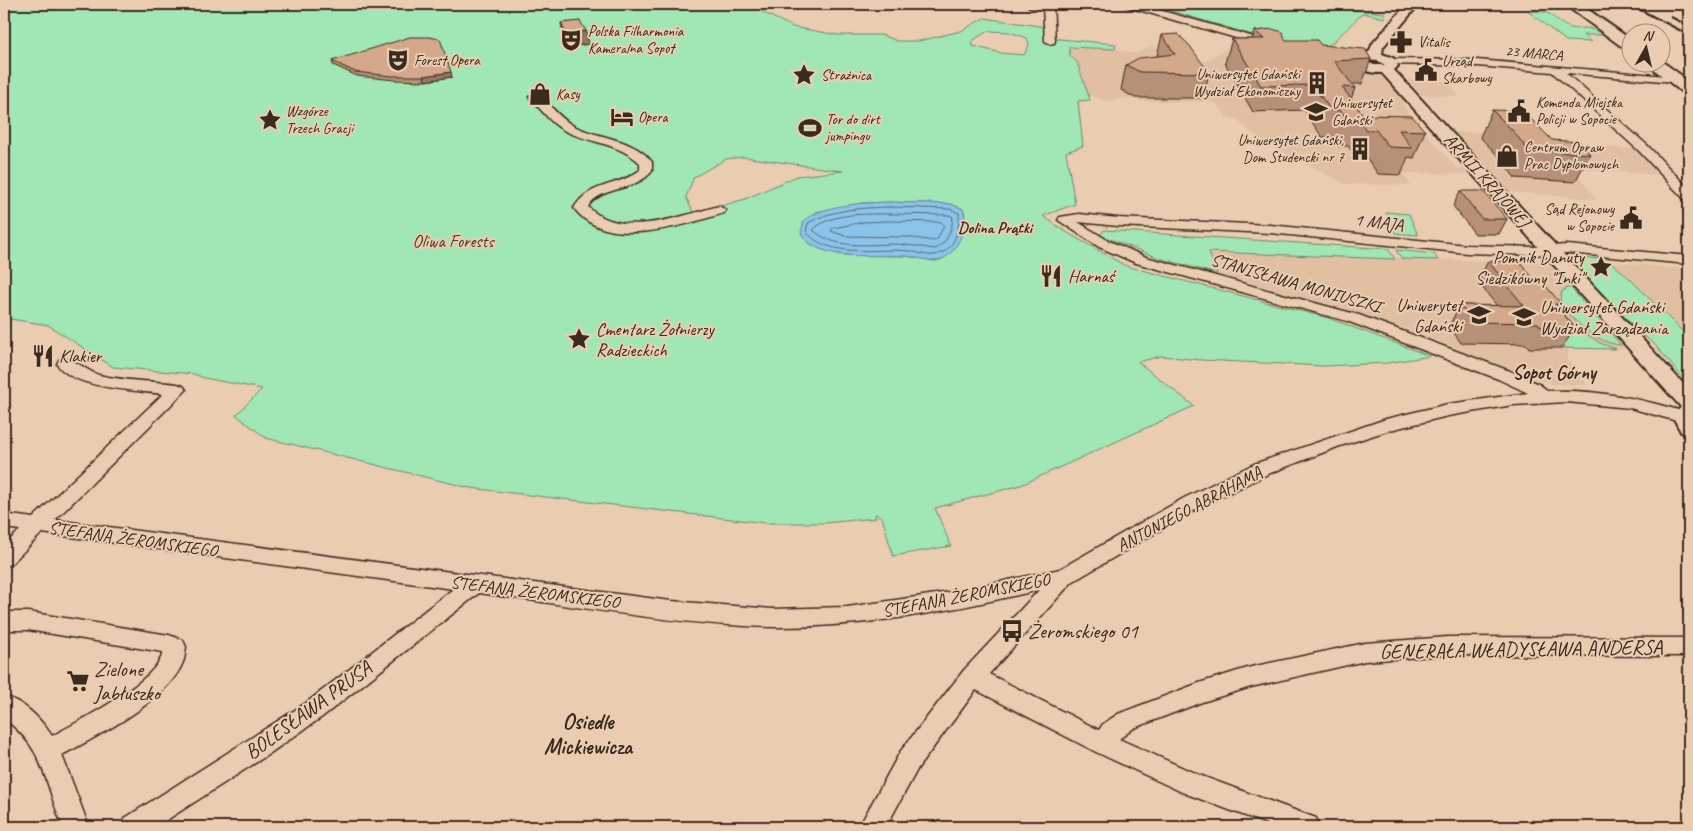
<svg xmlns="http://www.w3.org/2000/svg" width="1693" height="831" font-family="Caveat,sans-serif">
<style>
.built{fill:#e0bfa2}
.green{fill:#a0e7b5;stroke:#6e886a;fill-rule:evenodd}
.water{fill:#8bc4ea;stroke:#6b8698}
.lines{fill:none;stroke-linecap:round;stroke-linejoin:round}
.shore{stroke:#5b6870;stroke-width:1}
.minor-casing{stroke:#3b2a1e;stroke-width:3}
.tertiary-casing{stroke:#3b2a1e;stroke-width:4}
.primary-casing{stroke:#3b2a1e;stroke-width:4}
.minor{fill:#eacdb1;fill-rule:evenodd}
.tertiary{fill:#eacdb1;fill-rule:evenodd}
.primary{fill:#eacdb1;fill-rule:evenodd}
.rail{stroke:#3b2a1e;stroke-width:2.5}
.wall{fill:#b69077;stroke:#3b2a1e}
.shaded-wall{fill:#947661;stroke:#3b2a1e}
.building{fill:#d4a88a;stroke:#3b2a1e}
.labels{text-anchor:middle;stroke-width:4;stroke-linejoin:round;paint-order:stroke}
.far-poi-label{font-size:15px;fill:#3b2a1e;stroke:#eacdb1;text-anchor:start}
.far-street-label{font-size:15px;fill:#3b2a1e;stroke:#eacdb1}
.far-neighbourhood-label{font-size:16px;font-weight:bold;fill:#3b2a1e;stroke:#eacdb1}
.street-label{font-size:18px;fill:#3b2a1e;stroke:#eacdb1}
.park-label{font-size:18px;fill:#453d2d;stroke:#eacdb1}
.poi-label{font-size:18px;fill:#3b2a1e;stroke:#eacdb1;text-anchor:start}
.quarter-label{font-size:20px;font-weight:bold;fill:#3b2a1e;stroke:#eacdb1}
.near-poi-label{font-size:21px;fill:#3b2a1e;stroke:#eacdb1;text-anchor:start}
.near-street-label{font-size:21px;fill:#3b2a1e;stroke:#eacdb1}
.near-neighbourhood-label{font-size:22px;font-weight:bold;fill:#3b2a1e;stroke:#eacdb1}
</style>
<rect width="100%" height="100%" fill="#eacdb1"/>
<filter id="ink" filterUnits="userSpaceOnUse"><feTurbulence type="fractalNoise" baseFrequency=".02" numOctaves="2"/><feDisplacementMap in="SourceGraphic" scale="10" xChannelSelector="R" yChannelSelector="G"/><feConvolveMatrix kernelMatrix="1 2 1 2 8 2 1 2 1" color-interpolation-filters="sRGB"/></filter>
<g filter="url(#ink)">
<path class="built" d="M1241,41L1303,58L1382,76L1406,102L1403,105L1427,135L1456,167L1465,170L1468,174L1403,173L1411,185L1345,184L1260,140L1236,119H1229L1215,102L1140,101L1126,98L1105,101L1088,94L1077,62L1070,56L1068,47L1115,49L1135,54L1151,46L1202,63Z
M1408,80H1445L1460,96L1421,95Z
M1454,132H1520L1527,141L1636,149L1661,175L1574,168L1596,199L1508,192Z
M1209,252L1548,263L1625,349L1569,348L1567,360L1587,385L1551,384L1390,324L1336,306L1217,274Z
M1610,262L1689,269V338L1627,276Z"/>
<path class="green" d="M4,4H763L760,7L762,12L793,27L838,35H882L897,41H919L961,31L984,18L1046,27L1048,38L1116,44L1115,49L1069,47L1070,56L1077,62L1090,100L1078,101L1083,146L1066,152L1075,204L1043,216L1066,232L1126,266L1328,318L1430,356L1388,363L1324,366L1201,360L1161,356L1138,362L1194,406L1021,485L935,508L951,546L893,556L882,517L875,514L876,518L824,523H765L470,488L266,438L236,415L262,389L204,378L194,374L113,367L48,325L4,318ZM988,31L1010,32L1027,38L1029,45L1024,55L1001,53L973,46L972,41ZM744,157L843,171L797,176L745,199L694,214L686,197L694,177L726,159ZM890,202L951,204L963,209L965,214L954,249L948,255L936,261L906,256L842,255L813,246L803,237L815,212L862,203Z
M1148,4H1337L1344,9L1385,13V18L1363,13L1332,43L1317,51L1279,43Z
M1529,12C1556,9 1549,19 1568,27C1582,32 1584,22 1602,35H1583L1591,42L1566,41Z
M1386,212L1409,214L1418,235L1395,233Z
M1104,230L1388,249L1395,259L1209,252L1217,274L1159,258L1100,235Z
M1396,250L1434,254L1438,260L1402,259Z
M1580,258L1607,259L1627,276L1689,338V385L1653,343L1641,334L1574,264V262Z
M1570,287L1621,345C1598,344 1570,320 1560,301L1562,291Z
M1567,321L1600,343L1616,349L1562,348L1545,326Z"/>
<path class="water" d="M890,202L951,204L963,209C970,225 955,260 935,261C926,261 915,256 905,256C877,254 817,263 801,233L804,220C827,204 862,203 890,202Z"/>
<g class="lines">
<path class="shore" d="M890,207L950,209L959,213C960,227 955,248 941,253C931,258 920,253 910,251C882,248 852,255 825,245C817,242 812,238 806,232L808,223C833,209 862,208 890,207Z
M890,214L949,215L953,217C952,230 947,243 935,249C922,247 909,245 896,244C868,244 835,250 813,230C830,212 867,214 890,214Z
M890,221L941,222L944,225L938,238L934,241L907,237L845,236L831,231L833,228L864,222Z"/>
<defs>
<path id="minor" d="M1025,4H1053L1055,41L1054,43L1050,44L1045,41L1043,8L1030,7Z
M1123,4H1138L1275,43L1276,45L1275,47H1267L1125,6Z
M1567,4H1604L1602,6C1591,9 1577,11 1567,4Z
M1391,59L1477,60L1679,77L1680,79L1679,81L1675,82L1566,73L1647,145L1689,189V200L1684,199L1639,151L1552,72L1477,66L1387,64L1386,62Z
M535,94L539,95C551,105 560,119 574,126C600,139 634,138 652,162V171C636,192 599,186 588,207C623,240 679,216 719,206L726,210L724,213C682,226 605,251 574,208C589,182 617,188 640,170V163C619,143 590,143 565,131C551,124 542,110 531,99L529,97L531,95Z
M1079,214L1118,218L1270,225L1467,245L1533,247L1567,245L1689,256V264L1567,253L1533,255L1467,253L1270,233L1118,226L1078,222L1109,241L1146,257L1359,315L1510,371L1539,384L1548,391C1598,389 1642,399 1689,413V421L1684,423L1630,408L1566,402L1513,405L1448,416L1390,430L1340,446L1268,474L1198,508L1072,582L989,674L1099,730L1103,724L1118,714L1199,683L1251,667L1365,643L1448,637L1689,638V656L1448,655L1365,661L1251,687L1202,702L1134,728L1119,739L1199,775L1316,818L1320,827H1275L1184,793L1096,752L976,690L918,768L886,827H859L900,752L964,670L1039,590C952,611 863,628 773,627C675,625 576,606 479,593L322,717L266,756L156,827H121L125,818L306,703L453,589L42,533L11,564L4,566V546L20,530L4,528V514L33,518L163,394C136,390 73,389 57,364L59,360C74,356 85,371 99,375C123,381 152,381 177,384L183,386L186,390L55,520L671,601L773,609L847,607L957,591L1060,569L1184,498L1254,464L1386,419L1448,404L1528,393L1498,379L1347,321L1136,263L1099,247L1058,220L1060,217Z
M4,612H28L169,635L183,640L186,647C185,652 185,658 183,662C169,700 96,737 62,755L89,827H63C45,785 45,747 4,719V696C24,702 40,718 52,736C78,722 158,681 163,652L28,630H4Z"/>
<path id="tertiary" d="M1407,4H1419L1383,47L1382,54L1393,58L1398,66L1394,70L1689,390V434L1681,432L1673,417L1681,407L1382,73C1369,73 1357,70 1350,60L1354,54L1369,52L1373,43ZM1364,60L1378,61L1385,65H1374Z"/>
<path id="primary" d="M1564,4H1580L1630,39V51L1625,49Z
M1660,60L1689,81V94L1683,93L1645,62H1660Z"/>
</defs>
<use href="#minor" class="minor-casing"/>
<use href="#tertiary" class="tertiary-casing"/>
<use href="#primary" class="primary-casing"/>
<use href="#minor" class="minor"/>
<use href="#tertiary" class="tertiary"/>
<use href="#primary" class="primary"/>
<path class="rail" d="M1629,4L1689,35
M1671,17L1689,26"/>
</g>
<path class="wall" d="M561,23L586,31L589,44L568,47L563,36Z
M1255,31L1285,40L1321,45L1371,59L1362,84H1352L1355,88L1351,99L1363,115L1425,131L1414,158L1408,157L1401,175L1378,174L1366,157L1356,156L1348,146H1338L1332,137H1322L1304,110L1253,112L1225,63L1232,39H1252Z
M1162,35L1209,73L1203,98H1135L1121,90L1126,65L1157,56Z
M332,61L452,77L425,81L394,80L357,76L333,65Z
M1492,110L1552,140L1590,154L1575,182L1515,178L1500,158L1480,137Z
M1460,191L1507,219L1499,234H1475L1453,206Z
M1488,261L1537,283L1561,304L1559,308L1575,328L1562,348H1529L1526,344L1461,343L1449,326L1460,305L1497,306L1478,282Z"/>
<path class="shaded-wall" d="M586,31L589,44L568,47L566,34Z
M451,72L452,77L425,81L424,76Z"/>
<path class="building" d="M580,21L586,31L566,34L561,23Z
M1272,29L1283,32L1285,40H1317L1321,45L1365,49L1371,59L1334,61L1355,88L1342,87L1363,115L1412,116L1425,131L1399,130L1412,148L1389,147L1376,130H1366L1358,119H1347L1341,111L1331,110L1312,85L1261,86L1232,39H1264L1255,31Z
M1178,34L1190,46L1209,73L1140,72L1126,65L1139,58L1175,54L1162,35Z
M410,37H429L440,39L451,72L424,76H392L355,72L332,61Z
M1492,110L1520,111L1529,117L1552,140L1580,142L1590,154L1528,150L1513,131Z
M1460,191H1483L1507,219H1482Z
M1488,261L1520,262L1537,283H1543L1552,293L1561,304H1555L1575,328L1541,327L1538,323L1472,322L1460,305L1524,306Z"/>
</g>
<defs>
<symbol id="theatre-bare" viewBox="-9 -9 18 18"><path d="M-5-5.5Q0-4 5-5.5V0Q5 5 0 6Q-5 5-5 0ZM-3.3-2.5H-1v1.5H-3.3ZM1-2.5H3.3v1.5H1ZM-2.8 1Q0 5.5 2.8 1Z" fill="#3b2a1e" stroke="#eacdb1" stroke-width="2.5" paint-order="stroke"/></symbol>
<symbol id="pharmacy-bare" viewBox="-9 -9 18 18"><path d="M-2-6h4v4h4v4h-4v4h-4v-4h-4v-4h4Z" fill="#3b2a1e" stroke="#eacdb1" stroke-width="2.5" paint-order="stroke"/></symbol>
<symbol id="civic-bare" viewBox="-9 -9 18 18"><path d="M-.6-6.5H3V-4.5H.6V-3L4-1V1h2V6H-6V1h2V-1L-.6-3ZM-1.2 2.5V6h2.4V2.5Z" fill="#3b2a1e" stroke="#eacdb1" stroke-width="2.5" paint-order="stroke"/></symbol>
<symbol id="sight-bare" viewBox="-9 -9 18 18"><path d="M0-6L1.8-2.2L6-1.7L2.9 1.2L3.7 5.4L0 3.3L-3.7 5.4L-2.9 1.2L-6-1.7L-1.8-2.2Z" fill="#3b2a1e" stroke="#eacdb1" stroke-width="2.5" paint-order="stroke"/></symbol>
<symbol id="building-bare" viewBox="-9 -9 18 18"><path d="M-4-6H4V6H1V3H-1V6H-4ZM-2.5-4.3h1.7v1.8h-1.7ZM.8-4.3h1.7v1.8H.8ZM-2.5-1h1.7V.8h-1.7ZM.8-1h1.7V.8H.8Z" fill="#3b2a1e" stroke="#eacdb1" stroke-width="2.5" paint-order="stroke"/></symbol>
<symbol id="shop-bare" viewBox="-9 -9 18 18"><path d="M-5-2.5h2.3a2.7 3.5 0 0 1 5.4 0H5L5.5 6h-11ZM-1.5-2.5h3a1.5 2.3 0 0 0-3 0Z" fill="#3b2a1e" stroke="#eacdb1" stroke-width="2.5" paint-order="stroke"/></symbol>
<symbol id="university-bare" viewBox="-9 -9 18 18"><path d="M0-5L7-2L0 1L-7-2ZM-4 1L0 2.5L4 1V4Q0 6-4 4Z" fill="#3b2a1e" stroke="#eacdb1" stroke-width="2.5" paint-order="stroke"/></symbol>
<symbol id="hotel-bare" viewBox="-9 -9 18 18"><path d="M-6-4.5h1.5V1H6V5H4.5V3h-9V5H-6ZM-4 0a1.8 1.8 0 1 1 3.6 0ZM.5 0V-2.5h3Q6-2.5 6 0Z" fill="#3b2a1e" stroke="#eacdb1" stroke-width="2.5" paint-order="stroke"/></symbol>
<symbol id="stadium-bare" viewBox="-9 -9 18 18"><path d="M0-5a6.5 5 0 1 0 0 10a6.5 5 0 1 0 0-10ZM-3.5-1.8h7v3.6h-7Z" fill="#3b2a1e" stroke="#eacdb1" stroke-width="2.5" paint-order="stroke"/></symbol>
<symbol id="restaurant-bare" viewBox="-9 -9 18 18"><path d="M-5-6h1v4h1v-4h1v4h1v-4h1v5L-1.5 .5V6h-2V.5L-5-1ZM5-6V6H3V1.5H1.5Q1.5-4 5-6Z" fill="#3b2a1e" stroke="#eacdb1" stroke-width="2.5" paint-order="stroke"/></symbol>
<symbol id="bus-bare" viewBox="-9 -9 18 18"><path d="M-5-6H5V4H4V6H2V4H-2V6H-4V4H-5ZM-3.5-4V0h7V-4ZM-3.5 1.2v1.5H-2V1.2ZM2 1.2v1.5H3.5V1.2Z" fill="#3b2a1e" stroke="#eacdb1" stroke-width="2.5" paint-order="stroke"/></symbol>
<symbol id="supermarket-bare" viewBox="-9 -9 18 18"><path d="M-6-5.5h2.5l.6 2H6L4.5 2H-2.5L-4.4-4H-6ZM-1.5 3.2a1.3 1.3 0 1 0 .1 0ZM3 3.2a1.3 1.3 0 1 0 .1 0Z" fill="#3b2a1e" stroke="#eacdb1" stroke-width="2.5" paint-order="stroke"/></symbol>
</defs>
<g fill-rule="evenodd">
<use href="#theatre-bare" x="555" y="24" width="32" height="32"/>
<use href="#pharmacy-bare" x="1385" y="26" width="32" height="32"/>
<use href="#theatre-bare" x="382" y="44" width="32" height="32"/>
<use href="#civic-bare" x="1410" y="54" width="32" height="32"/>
<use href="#sight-bare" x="788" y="59" width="32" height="32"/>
<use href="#building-bare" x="1301" y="67" width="32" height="32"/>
<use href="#shop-bare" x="524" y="78" width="32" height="32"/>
<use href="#civic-bare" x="1503" y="95" width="32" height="32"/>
<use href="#university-bare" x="1300" y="96" width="32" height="32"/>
<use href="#hotel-bare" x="606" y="101" width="32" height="32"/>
<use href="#sight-bare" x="254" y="104" width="32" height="32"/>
<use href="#stadium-bare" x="794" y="112" width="32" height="32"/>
<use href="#building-bare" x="1344" y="133" width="32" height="32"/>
<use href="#shop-bare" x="1491" y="140" width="32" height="32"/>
<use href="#civic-bare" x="1615" y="202" width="32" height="32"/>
<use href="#sight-bare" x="1585" y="251" width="32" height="32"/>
<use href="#restaurant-bare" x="1035" y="260" width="32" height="32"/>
<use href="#university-bare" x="1463" y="299" width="32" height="32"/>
<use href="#university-bare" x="1508" y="301" width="32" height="32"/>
<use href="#sight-bare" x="563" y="323" width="32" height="32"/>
<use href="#restaurant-bare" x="27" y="340" width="32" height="32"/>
<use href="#bus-bare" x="996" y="615" width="32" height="32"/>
<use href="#supermarket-bare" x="62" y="665" width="32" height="32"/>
</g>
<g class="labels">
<g class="far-poi-label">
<text x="588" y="36">Polska Filharmonia<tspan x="588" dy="17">Kameralna Sopot</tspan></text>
<text x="1418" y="47">Vitalis</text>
<text x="414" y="65">Forest Opera</text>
<text x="1442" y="66">Urząd<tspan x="1442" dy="17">Skarbowy</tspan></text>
<text x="1300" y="79" text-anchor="end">Uniwersytet Gdański<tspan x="1300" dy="17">Wydział Ekonomiczny</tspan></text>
<text x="821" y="80">Strażnica</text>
<text x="556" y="99">Kasy</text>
<text x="1536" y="107">Komenda Miejska<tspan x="1536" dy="17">Policji w Sopocie</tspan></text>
<text x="1332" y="108">Uniwersytet<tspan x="1332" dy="17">Gdański</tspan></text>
<text x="286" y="116">Wzgórze<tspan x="286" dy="17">Trzech Gracji</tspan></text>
<text x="638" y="122">Opera</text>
<text x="826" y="124">Tor do dirt<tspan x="826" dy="17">jumpingu</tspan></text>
<text x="1344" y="145" text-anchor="end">Uniwersytet Gdański,<tspan x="1344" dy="17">Dom Studencki nr 7</tspan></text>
<text x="1524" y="152">Centrum Opraw<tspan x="1524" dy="17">Prac Dyplomowych</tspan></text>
<text x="1614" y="214" text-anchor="end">Sąd Rejonowy<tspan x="1614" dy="17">w Sopocie</tspan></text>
</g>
<g class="far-street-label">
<text transform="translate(1534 53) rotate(5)" y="5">23 MARCA</text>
</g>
<g class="far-neighbourhood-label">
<text x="995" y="233">Dolina Prątki</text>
</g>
<g class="street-label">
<text transform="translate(1487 180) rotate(48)" y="6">ARMII KRAJOWEJ</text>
<text transform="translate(1379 222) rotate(7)" y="6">1 MAJA</text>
<text transform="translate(1296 283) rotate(16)" y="6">STANISŁAWA MONIUSZKI</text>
<text transform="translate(1189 509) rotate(-28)" y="6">ANTONIEGO ABRAHAMA</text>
<text transform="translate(133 539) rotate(8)" y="6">STEFANA ŻEROMSKIEGO</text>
<text transform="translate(535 592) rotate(7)" y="6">STEFANA ŻEROMSKIEGO</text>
<text transform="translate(966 595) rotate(-11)" y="6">STEFANA ŻEROMSKIEGO</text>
</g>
<g class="park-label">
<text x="453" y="247">Oliwa Forests</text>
</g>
<g class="poi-label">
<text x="1584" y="263" text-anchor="end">Pomnik Danuty<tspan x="1584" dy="21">Siedzikówny "Inki"</tspan></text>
<text x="1068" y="282">Harnaś</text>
<text x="1462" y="311" text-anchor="end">Uniwerytet<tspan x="1462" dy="21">Gdański</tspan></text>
<text x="1540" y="313">Uniwersytet Gdański<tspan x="1540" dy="21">Wydział Zarządzania</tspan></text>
<text x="596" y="335">Cmentarz Żołnierzy<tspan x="596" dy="21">Radzieckich</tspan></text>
<text x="59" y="362">Klakier</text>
</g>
<g class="quarter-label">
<text x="1554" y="379">Sopot Górny</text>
</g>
<g class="near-poi-label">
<text x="1028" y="638">Żeromskiego 01</text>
<text x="94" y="676">Zielone<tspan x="94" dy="24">Jabłuszko</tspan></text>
</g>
<g class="near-street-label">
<text transform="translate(1521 649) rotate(-1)" y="7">GENERAŁA WŁADYSŁAWA ANDERSA</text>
<text transform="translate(308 710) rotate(-36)" y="7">BOLESŁAWA PRUSA</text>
</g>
<g class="near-neighbourhood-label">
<text x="588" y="729">Osiedle<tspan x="588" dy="25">Mickiewicza</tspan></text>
</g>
</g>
<rect width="1693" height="831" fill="none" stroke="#eacdb1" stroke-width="20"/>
<rect x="10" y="10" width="1673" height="811" fill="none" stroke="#3b2a1e" stroke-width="2" filter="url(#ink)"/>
<g transform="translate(1646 48) rotate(8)"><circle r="24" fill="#eacdb1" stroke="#a48c76"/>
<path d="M0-4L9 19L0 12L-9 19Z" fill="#3b2a1e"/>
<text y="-8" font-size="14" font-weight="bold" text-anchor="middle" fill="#3b2a1e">N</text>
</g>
</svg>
